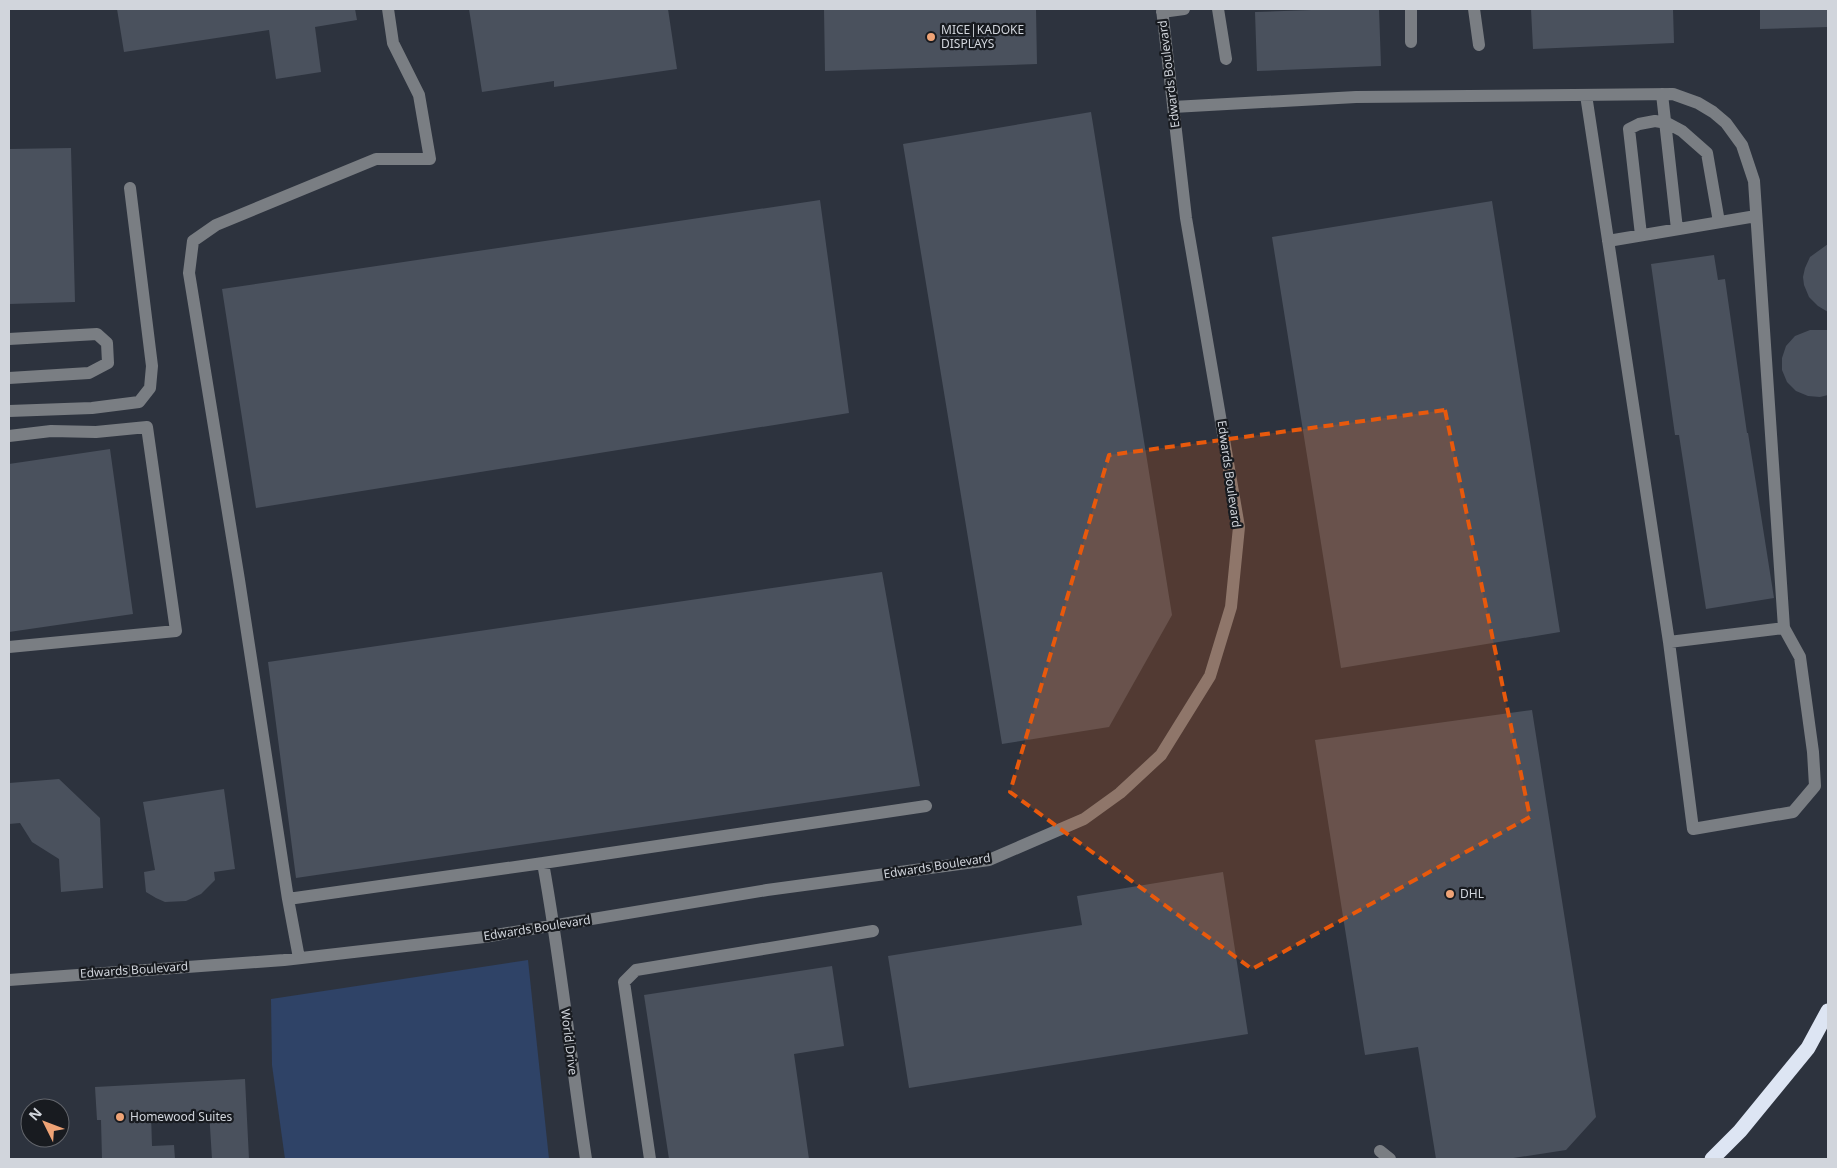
<svg xmlns="http://www.w3.org/2000/svg" width="1837" height="1168" font-family="'Noto Sans',sans-serif">
<style>
.green{fill:#2f4367}
.building{fill:#4a515d}
.lines{fill:none;stroke-linecap:round;stroke-linejoin:round}
.minor{stroke:#7a7e83;stroke-width:12}
.highway{stroke:#dde5f3;stroke-width:15}
.marked{fill:#e8590c;fill-opacity:0.2;stroke:#e8590c;stroke-width:4;stroke-dasharray:10 6;stroke-linejoin:round}
.poi-dot{fill:#efa376;stroke:#181b20;stroke-width:2}
.labels{text-anchor:middle;stroke-width:4.5;stroke-linejoin:round;paint-order:stroke}
.poi-label{font-size:12px;fill:#d1d5dc;stroke:#181b20;text-anchor:start}
.street-label{font-size:12px;fill:#d1d5dc;stroke:#181b20}
</style>
<rect width="100%" height="100%" fill="#2d333e"/>
<path class="green" d="M528,960L549,1159H285L272,1065L271,999Z"/>
<path class="building" d="M117,9H355L357,20L315,27L321,72L276,79L269,30L124,52Z
M469,9H668L677,69L554,87V81L482,92Z
M824,9H1036L1037,64L825,71Z
M1339,9H1379L1381,66L1257,71L1255,12Z
M1531,9H1673L1674,43L1533,49Z
M1760,9H1828V27L1760,29Z
M1091,112L1172,615L1109,727L1002,744L903,144Z
M71,148L75,302L9,304V149Z
M820,200L849,413L256,508L222,289Z
M1492,201L1560,632L1341,668L1272,237Z
M1828,244V312L1818,306L1809,297L1804,285L1803,277L1805,268L1810,257Z
M1714,255L1718,280L1725,279L1747,433H1748L1774,598L1706,609L1679,435H1675L1651,264Z
M1810,330H1828V395L1820,397L1808,396L1796,391L1787,382L1782,370V358L1786,346L1795,336Z
M110,449L133,614L9,632V464Z
M882,572L920,786L296,878L268,662Z
M1532,710L1596,1117L1566,1150L1507,1159H1436L1418,1047L1365,1055L1315,740Z
M59,779L100,818L103,888L61,892L59,859L32,842L20,823L9,824V783Z
M224,789L235,869L214,872L215,880L201,894L186,901L165,902L156,898L146,892L144,872L155,870L143,802Z
M1223,872L1248,1034L909,1088L888,956L1082,925L1077,896Z
M832,966L844,1046L794,1054L809,1159H669L644,995Z
M245,1079L249,1159H212L209,1111L151,1114L152,1146L174,1145L175,1159H102L101,1120H97L95,1087Z"/>
<g class="lines">
<path class="minor" d="M1218,9L1226,59
M1411,9V42
M1474,9L1479,45
M1162,12L1184,9
M1662,94L1677,229
M1173,107L1356,97L1673,94L1698,103L1713,112L1726,123L1742,145L1754,181L1784,628L1669,642L1586,95
M1641,235L1629,129L1639,124L1655,121L1667,123L1682,131L1707,153L1719,222
M1608,241L1756,216
M9,339L97,334L107,343L108,363L89,373L9,378
M9,411L92,408L139,402L150,388L152,366L130,188
M9,436L51,431L96,432L147,427L176,631L9,647
M1669,642L1693,829L1793,812L1815,786L1813,752L1800,657L1784,628
M543,863C561,962 571,1061 586,1159
M288,899L543,863L926,806
M299,958L288,899L239,580L189,273L193,241L216,225L376,159H430L419,95L393,43L388,9
M9,980L284,960L484,937L767,890L989,860L1084,819L1120,793L1161,755L1210,676L1231,607L1239,527L1186,218L1162,9
M1380,1151L1390,1159
M650,1159L624,982L636,970L873,931"/>
<path class="highway" d="M1712,1159L1740,1131L1808,1048L1828,1011"/>
</g>
<path class="marked" d="M1445,410L1530,817L1252,969L1010,792L1109,455Z"/>
<g class="poi-dot">
<circle cx="931" cy="37" r="5"/>
<circle cx="1450" cy="894" r="5"/>
<circle cx="120" cy="1117" r="5"/>
</g>
<g class="labels">
<g class="poi-label">
<text x="941" y="34">MICE|KADOKE<tspan x="941" dy="14">DISPLAYS</tspan></text>
<text x="1460" y="898">DHL</text>
<text x="130" y="1121">Homewood Suites</text>
</g>
<g class="street-label">
<text transform="translate(1169 74) rotate(-97)" y="4">Edwards Boulevard</text>
<text transform="translate(1229 474) rotate(82)" y="4">Edwards Boulevard</text>
<text transform="translate(937 866) rotate(-9)" y="4">Edwards Boulevard</text>
<text transform="translate(537 928) rotate(-9)" y="4">Edwards Boulevard</text>
<text transform="translate(134 970) rotate(-4)" y="4">Edwards Boulevard</text>
<text transform="translate(569 1042) rotate(83)" y="4">World Drive</text>
</g>
</g>
<rect width="1837" height="1168" fill="none" stroke="#d1d5dc" stroke-width="20"/>
<g transform="translate(45 1123) rotate(312)"><circle r="24" fill="#181b20" stroke="#62656b"/>
<path d="M0-4L9 19L0 12L-9 19Z" fill="#efa376"/>
<text y="-8" font-size="14" font-weight="bold" text-anchor="middle" fill="#d1d5dc">N</text>
</g>
</svg>
